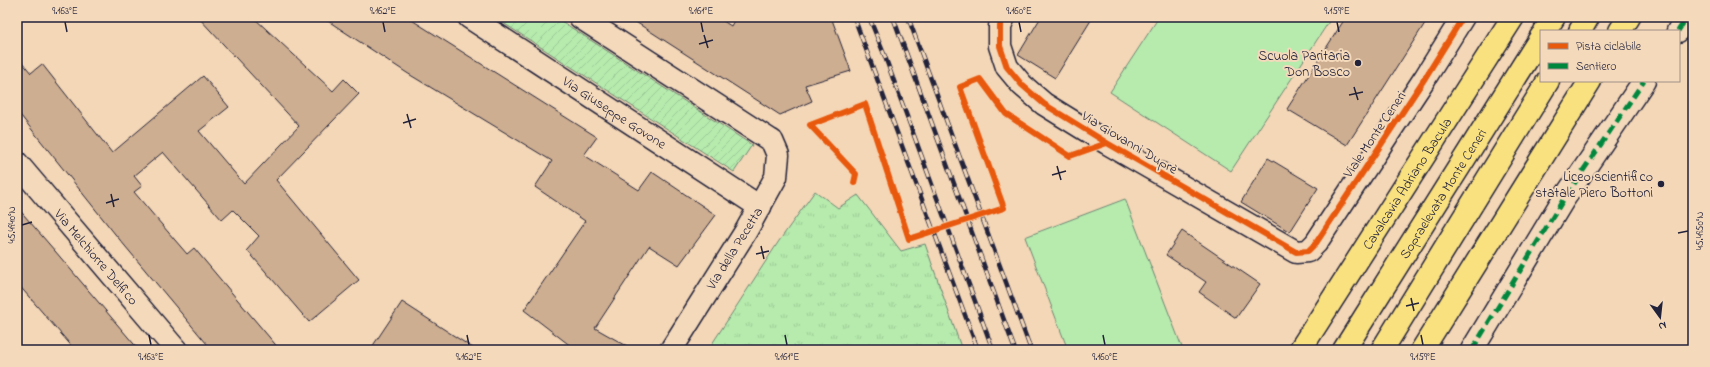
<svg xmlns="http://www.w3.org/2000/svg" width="1710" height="367" font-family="'Indie Flower',sans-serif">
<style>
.grass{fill:url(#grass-tufts);stroke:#6c8674}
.park{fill:#b6ebad;stroke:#6c8674}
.garden{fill:url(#garden-furrows);stroke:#6c8674}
.building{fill:#ceae90;stroke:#22223b}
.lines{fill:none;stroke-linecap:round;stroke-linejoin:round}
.minor-casing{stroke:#22223b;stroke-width:25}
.major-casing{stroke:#22223b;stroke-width:25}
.highway-casing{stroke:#22223b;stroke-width:25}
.minor{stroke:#f4d9bb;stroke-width:22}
.major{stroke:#fae180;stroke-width:22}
.highway{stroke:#fae180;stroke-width:22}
.rail-casing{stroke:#22223b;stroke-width:4.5}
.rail{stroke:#f4d9bb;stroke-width:3;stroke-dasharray:9;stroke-linecap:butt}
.quiet{stroke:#00873e;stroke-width:5;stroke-dasharray:10 5;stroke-linecap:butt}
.cycleway-casing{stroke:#f4d9bb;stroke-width:8}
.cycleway{stroke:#e8590c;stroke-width:6}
.ticks{fill:none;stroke:#22223b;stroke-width:1.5}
.poi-dot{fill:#22223b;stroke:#f4d9bb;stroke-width:1.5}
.labels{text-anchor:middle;stroke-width:4;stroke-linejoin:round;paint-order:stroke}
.poi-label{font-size:14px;fill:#22223b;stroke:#f4d9bb;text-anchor:end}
.street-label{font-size:14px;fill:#22223b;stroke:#f4d9bb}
.neatline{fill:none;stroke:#22223b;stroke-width:1.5}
.ticks-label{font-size:10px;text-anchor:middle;fill:#22223b}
</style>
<defs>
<pattern id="grass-tufts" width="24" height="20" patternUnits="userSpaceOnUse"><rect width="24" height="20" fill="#b6ebad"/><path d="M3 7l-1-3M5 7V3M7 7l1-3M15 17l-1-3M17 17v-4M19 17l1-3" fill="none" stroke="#9cc996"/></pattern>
<pattern id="garden-furrows" width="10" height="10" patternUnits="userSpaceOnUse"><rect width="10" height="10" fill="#b6ebad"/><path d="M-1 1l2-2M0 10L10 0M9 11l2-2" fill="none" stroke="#9cc996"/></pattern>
</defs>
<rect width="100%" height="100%" fill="#f4d7b6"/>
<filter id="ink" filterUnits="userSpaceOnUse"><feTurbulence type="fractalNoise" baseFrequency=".025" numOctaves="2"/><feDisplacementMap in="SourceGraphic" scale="8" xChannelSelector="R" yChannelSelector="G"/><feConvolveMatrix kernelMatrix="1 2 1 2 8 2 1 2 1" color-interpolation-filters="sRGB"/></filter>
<g filter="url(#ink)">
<path class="grass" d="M815,191L838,208L858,195L901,251L925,244L962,350H708L779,241Z"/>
<path class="park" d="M1159,17H1332L1231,171L1110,92Z
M1125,199L1183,350H1068L1025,237Z"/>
<path class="garden" d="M494,17H555L752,145L734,172Z"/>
<path class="building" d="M198,17H253L333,91L344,79L359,94L276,180L359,280L309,322L247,250L259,236L233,210L222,220L163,152L134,176L142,186L134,192L156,218L187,254L194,248L280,350H212L115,234L17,111V56L31,73L42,64L112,153L203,76L229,107L199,131L244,184L299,126Z
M322,17H407L597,137L584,155L639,190L652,172L716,215L679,265L649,246L595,328L634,350H576L524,310L585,221L535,187L552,161L407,73Z
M628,17H717L731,26L736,17H831L851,71L805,85L812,101L780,115Z
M1041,17H1093L1055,78L1018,55Z
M1346,17H1429L1347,145L1287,109Z
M1268,158L1318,188L1290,232L1241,202Z
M17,207L55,251L139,350H75L17,283Z
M1182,231L1260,284L1236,318L1199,292L1206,282L1166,255Z
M402,302L476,350H370Z"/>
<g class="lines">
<defs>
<g id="minor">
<path id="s1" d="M469,17L760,207"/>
<path d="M580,17L770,140L772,141L778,155L776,177L746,231L671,350"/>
<path d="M1004,17L1000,26V46L1007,67L1022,85L1044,104L1107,143L1296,252L1308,251L1316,243L1425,78L1463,17"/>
<path d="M1678,31L1687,17"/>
<path id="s2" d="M17,163L176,350"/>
<path d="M1472,350L1563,200L1644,81"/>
</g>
<g id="major">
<path d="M1620,31L1629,17"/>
<path id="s3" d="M1300,350L1513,17"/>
<path d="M1422,350L1590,81"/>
</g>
<g id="highway">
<path d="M1545,31L1554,17"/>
<path d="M1580,31L1588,17"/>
<path id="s4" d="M1344,350L1541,37"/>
<path d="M1382,350L1548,81"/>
</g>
</defs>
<use href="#minor" class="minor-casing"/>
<use href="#major" class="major-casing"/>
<use href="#highway" class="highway-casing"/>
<use href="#minor" class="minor"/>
<use href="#major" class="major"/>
<use href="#highway" class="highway"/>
<defs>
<path id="rail" d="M854,17L978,350
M869,17L884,54L993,350
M893,17L1015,350
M908,17L1031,350"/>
</defs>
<use href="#rail" class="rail-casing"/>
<use href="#rail" class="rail"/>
<path class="quiet" d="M1678,31L1687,17
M1472,350L1563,200L1644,81"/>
<defs>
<path id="cycleway" d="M1004,17L1000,26V46L1007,67L1022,85L1044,104L1107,143L1296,252L1308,251L1316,243L1425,78L1463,17
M854,183L856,174L810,125L865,104L909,239L1004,208L960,87L980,79L1006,114L1070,156L1107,143"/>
</defs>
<use href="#cycleway" class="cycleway-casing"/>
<use href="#cycleway" class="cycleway"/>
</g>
</g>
<path class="ticks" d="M65,22L67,32M383,22L385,32M701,22L703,32M1019,22L1021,32M1337,22L1339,32M704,35L708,48M699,44L713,40M1354,87L1358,100M1349,95L1363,92M407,114L411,128M403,123L416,119M1057,166L1061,180M1052,175L1066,171M111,194L114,207M106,203L119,199M22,225L32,222M1678,233L1688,231M761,246L764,259M756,254L769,251M1411,298L1414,311M1406,306L1419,303M149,335L151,345M467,335L469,345M785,335L787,345M1103,335L1105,345M1421,335L1423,345"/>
<g class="poi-dot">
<circle cx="1358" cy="63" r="4"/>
<circle cx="1661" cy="184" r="4"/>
</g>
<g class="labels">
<g class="poi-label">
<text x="1350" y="60">Scuola Paritaria<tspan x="1350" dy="16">Don Bosco</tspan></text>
<text x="1653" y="181">Liceo scientifico<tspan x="1653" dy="16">statale Piero Bottoni</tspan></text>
</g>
<g class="street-label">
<text dy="5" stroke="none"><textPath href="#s1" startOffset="174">Via Giuseppe Govone</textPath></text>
<text transform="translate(1374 134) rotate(-56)" y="5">Viale Monte Ceneri</text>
<text transform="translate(1130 142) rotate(31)" y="5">Via Giovanni Duprè</text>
<text dy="5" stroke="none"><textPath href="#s3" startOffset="198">Cavalcavia Adriano Bacula</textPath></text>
<text dy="5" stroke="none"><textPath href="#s4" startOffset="185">Sopraelevata Monte Ceneri</textPath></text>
<text transform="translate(734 248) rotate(-58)" y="5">Via della Pecetta</text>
<text dy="5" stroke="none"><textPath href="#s2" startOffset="123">Via Melchiorre Delfico</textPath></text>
</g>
</g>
<rect width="1710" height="367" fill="none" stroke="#f4d9bb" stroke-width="44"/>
<rect x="1540" y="30" width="140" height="52" fill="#f4d9bb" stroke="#a09088"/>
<rect x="1548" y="43" width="20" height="6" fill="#e8590c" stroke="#a09088"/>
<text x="1576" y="50" font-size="12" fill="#22223b">Pista ciclabile</text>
<rect x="1548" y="63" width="20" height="6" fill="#00873e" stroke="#a09088"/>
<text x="1576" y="70" font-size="12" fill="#22223b">Sentiero</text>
<g transform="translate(1660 317) rotate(165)" stroke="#f4d9bb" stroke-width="3" paint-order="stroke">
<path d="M0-3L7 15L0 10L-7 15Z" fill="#22223b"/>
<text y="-6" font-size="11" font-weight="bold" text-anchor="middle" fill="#22223b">N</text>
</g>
<rect x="22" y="22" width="1666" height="323" class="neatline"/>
<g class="ticks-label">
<text x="65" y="14">9.163°E</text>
<text x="383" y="14">9.162°E</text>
<text x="701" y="14">9.161°E</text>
<text x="1019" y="14">9.160°E</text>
<text x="1337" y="14">9.159°E</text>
<text transform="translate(11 225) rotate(-90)" y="4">45.4940°N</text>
<text transform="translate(1699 231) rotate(-90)" y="4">45.4950°N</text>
<text x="151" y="360">9.163°E</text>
<text x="469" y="360">9.162°E</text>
<text x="787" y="360">9.161°E</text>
<text x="1105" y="360">9.160°E</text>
<text x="1423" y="360">9.159°E</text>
</g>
</svg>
